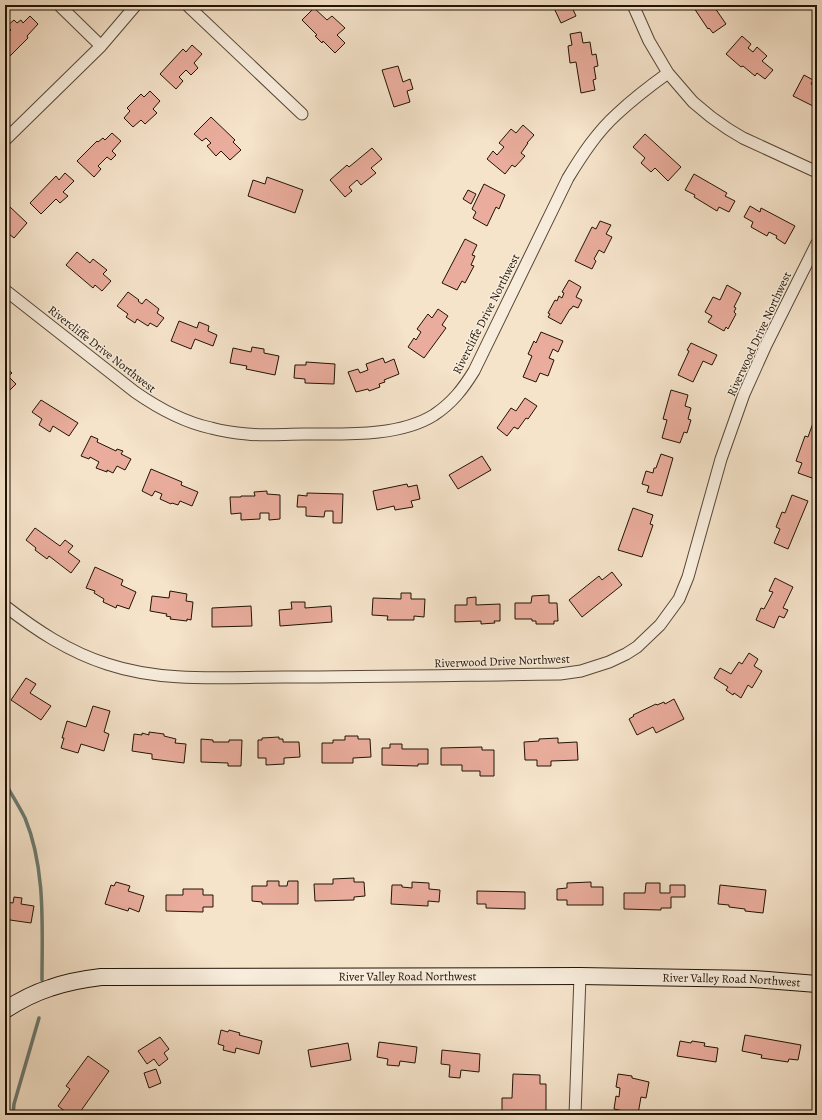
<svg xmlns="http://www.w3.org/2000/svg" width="822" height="1120" font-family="Alegreya,serif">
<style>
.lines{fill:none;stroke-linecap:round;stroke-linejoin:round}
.stream{stroke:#6b7a70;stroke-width:3.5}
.building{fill:#eaad9d;stroke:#211304}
.street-casing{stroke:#564736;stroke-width:13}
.secondary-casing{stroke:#211304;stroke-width:18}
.street{stroke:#f8eddd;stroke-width:11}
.secondary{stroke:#f8eddd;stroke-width:16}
.labels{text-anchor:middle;stroke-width:3;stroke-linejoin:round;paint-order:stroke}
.street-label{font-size:12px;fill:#211304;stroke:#f8eddd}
</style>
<rect width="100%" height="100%" fill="#f5e3ca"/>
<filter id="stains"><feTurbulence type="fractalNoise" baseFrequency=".005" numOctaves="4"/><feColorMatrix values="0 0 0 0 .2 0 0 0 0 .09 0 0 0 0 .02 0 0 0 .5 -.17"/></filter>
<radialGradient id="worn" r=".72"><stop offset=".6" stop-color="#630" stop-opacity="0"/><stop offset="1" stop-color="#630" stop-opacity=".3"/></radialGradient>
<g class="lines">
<path class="stream" d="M5,783C12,795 19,806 25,818C46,869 42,927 42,980
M13,1115L14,1104L39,1018"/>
</g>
<path class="building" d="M546,5H571L576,16L561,23L553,6L548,9Z
M692,5H720L715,8L726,24L713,33L709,28L708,29Z
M314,8L327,20L332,16L345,28L337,35L345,43L335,53L323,41L322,43L315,36L317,35L302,20Z
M30,16L38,24L27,36L28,38L10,56L5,51V36L11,30L7,26L14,20L17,23L21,20L23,23Z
M581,32L583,43L590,42L592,55L596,54L598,66L594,67L596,79L593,80L595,90L581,93L576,62L570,63L568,46L572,45L570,34Z
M742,36L751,44L748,48L753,52L757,47L767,56L762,61L773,70L765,79L757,73L755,76L743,66L741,67L726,54Z
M192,45L202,54L194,63L198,68L191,75L186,70L179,77L183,81L176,89L160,74L183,49L186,52Z
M398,66L403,82L410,79L413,89L407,91L410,102L394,107L382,70Z
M804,75L813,80L811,84L817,87V108L793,96Z
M150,91L160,101L153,109L157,113L145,124L141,120L133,127L124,118L130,111L127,108L141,94L144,97Z
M211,117L235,140L233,142L241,150L230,160L221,151L216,156L207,146L211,143L206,138L202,141L194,134Z
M523,125L534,135L527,143H528L521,153L525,156L515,167L512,165L505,174L487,159L493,151L497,155L504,147L499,143L511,129L516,133Z
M112,133L121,141L112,151L116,155L111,160L107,157L98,166L101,169L94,177L77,161L97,141L98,142L103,138L105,140Z
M645,134L681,167L668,181L655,168L651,172L641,163L645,158L633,147Z
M372,148L382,159L371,168L376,173L361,185L357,180L349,187L352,191L345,197L330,180L347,165L349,167Z
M65,173L74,181L63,192L68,196L60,203L56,199L41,214L30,203L56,176L59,180Z
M694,174L727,193L725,196L735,201L729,212L719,207L717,211L694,197L695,195L685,190Z
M267,177L303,190L295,213L248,196L253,180L265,184Z
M484,184L505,195L499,209L496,207L487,226L473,218L476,212L472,209Z
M468,190L476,194L471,204L463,199Z
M9,206L27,223L14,238L9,234L5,238V211Z
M750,206L760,212L761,208L795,226L785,244L776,238L777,236L769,232L767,236L751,227L753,222L744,217Z
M600,221L611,225L606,234L612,237L604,253L599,250L594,259L596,261L592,269L575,261L592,227L596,229Z
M465,239L477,245L472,255L475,256L471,265L474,266L465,283L462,281L457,290L442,283Z
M77,252L90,263L93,259L107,270L103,274L111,281L102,291L95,285L93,288L66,265Z
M569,280L581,287L576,297L582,300L578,308L573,306L571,309H570L561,324L548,317L550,314L548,313L555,300L557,301L559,296L562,298L564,293L562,292Z
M727,285L741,293L734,307L736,308L734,312L736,314L728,329L726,327L724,331L708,322L712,316L705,312L713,297L720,300Z
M128,292L139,300L138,301L142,304L146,299L159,309L157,313L164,318L157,327L150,323L148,326L137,319L135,323L126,317L128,314L117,306Z
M438,309L448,316L442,325L446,328L424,358L408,347L414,338L416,340L421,332L417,329L428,314L432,318Z
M179,321L197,328L199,322L209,326L208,331L217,335L213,346L195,339L191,349L171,341Z
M541,332L563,341L558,352L553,349L549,358L554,360L548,376L540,373L536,382L523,377L532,356L528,354L534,341L536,343Z
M691,343L717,355L712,365L703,361L693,382L678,375L689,351L687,350Z
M252,347L264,349V353L279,356L275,375L246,369L247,366L230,363L233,348L251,352Z
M383,358L385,363L394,359L399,374L384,380L385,382L379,384L380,387L369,391L368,389L356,392L348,372L358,369L360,373L368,370L366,364Z
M306,362L335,364L334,384L305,383V379L294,378L295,365H306Z
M5,367L12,373L8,376L16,384L7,393L5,390Z
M671,390L688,395L685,406L691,408L688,419L691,420L687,433L684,432L680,443L662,438L667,420L663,419Z
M525,398L537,406L528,419L526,418L518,429L514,427L507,436L497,428L511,408L516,411Z
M41,400L78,423L69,436L53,426L50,432L39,425L42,419L32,412Z
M813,423L817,424V464L812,478L798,473L802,463L796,461L805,436L808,437Z
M91,436L98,439L97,442L116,451L117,449L123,451L121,454L131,459L125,470L117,466L113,473L107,470V472L96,468L99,462L90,457L89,459L81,456Z
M661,454L673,458L662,496L647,492L649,486L642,484L646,471L653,473L654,468H656Z
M482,456L491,470L458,489L449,475Z
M151,469L182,482L181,485L198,492L192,506L180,501L178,505L172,503L171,504L160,499L162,494L155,491L152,496L142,491Z
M407,484L408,487L417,485L420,499L411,501L413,507L395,510L394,506L377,510L373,491Z
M267,491V494L280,495V519L269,520V513H260V519L241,520V513L231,514L230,497H241V496H255L254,492Z
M307,493L343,494L342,523H333V511H325L324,517L306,516V507H297L298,495L307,496Z
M792,495L808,501L788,549L774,543L780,529L776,527L782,512L785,513Z
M633,508L653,515L650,524L653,525L642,557L618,550Z
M35,528L60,546L65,540L73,546L68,552L80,561L71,573L49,556L47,559L35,550L36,548L26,540Z
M95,567L123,580L121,585L136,592L129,609L117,605L116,608L103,602L104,599L94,593L95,591L86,588Z
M612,572L622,585L582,617L569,600L599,576L602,580Z
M775,578L793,587L783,608L788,610L784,618L779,616L774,628L756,620L761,608L764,609L773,592L769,591Z
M170,591L187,594L186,601L193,602L191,620L187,619V621L170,619L171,617L166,616L167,614L150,611L152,596L169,598Z
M401,593H411V599H425L424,617L414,616V620H387L388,616L372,615L373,598L401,599Z
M549,595V603H557L558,621H554V624H536V621H532V619H515V603H531L532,596Z
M476,597V605L500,604V621H494L495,623L481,624V621L455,622V605H467V598Z
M291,602H305V608L331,606L332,622L280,626L279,610L292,609Z
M251,606L252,626L212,627V608Z
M749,653L758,659L754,666L762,671L752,688L748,685L741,698L734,693L733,695L726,690L728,687L714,678L720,668L731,674L739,662L742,664Z
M26,678L36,684L30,693L51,706L41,720L11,700Z
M674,699L684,719L656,733L653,727L637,735L629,719L634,716L633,715L656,704L657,705L664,702L665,704Z
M93,706L110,711L104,732L109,734L104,751L81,744L78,753L61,748L64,738H62L67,721L86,727Z
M149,732L164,734V736L176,739L175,743L186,744L184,763L152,759V754L132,751L134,734L142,735V733L149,735Z
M345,736H358V739H370L371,757L353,758V763H322V743H333V740H345Z
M279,737V739H283V742H299L300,757L284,758V764L266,765V758H258V740H262V738Z
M558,738V743L577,742L578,760L551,761V766H537V760H525L524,742L539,741V739Z
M201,739L213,740V742H229V740H242L241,766H228V763L201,762Z
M390,744H402V749H428V764H418V766L382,765V748H390Z
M482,747V750H494V776H480V771H462V765H441V748Z
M354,878V882H364L365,896L354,897V900L315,901L314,884H333V879Z
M267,881H279V886H287L288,881H298V904H262V902L252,901V886H267Z
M116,882L130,886L128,891L144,896L139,912L129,908L128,911L105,904L111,885L114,886Z
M412,882L429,883V889L440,890L439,902L428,901V906L391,904L392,885H402V887L412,888Z
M591,882V887H603V905H567V900H557V889L567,888V883Z
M646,883H660V893H670V885H685V897H671V908H661V910L624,909V893H645Z
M720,885L766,890L763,913L745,911V909L729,907V905L718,904Z
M183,889H203V895H213V907H203V912L166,911V895H183Z
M477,891L525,892V909L486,908V904H477Z
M14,897L22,898L21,904L34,906L31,923L10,920V919L5,918V902L13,903Z
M221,1030L228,1032L229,1030L240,1033L239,1035L262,1041L259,1054L236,1048L235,1053L223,1050L224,1046L218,1044Z
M745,1035L801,1045L798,1060L789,1059L788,1062L761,1058L762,1055L742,1051Z
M160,1037L169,1049L164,1053L168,1059L159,1066L154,1059L147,1064L138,1051Z
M680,1041L691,1043L692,1041L705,1043L704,1046L718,1048L716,1062L677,1056Z
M379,1042L417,1047L415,1063L400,1061L399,1066L387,1065L388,1059L377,1057Z
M348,1043L351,1060L311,1067L308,1050Z
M442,1050L480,1054L479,1072L461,1070L460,1078L449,1077L450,1065L441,1064Z
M88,1056L109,1071L78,1115H70L58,1106L70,1089L66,1086Z
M156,1069L161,1083L149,1088L144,1073Z
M513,1074L540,1075V1084H546V1113H511L512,1111H502V1098H512Z
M618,1074L632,1076V1078L649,1082L646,1098L641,1097L638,1114L614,1109L616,1096L619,1097L620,1088L616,1087Z"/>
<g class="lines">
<defs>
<path id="street" d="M59,5L101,46
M187,5L302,114
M633,5L649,41L668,73L693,102L711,117L728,129L743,138L817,172
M5,140L101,46L136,5
M5,290L135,392C158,408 183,422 211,428C222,431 235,433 247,434C264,436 286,434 304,434C344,434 399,437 434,415C452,403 463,389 474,371L568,178C582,155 597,132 617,114C633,99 650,86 668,73
M5,606C36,630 69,652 107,664C164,683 225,677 284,677C376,677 468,675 560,674L581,671L609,662L626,654L637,647L660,625L679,599L688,577L721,459L744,394L766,345L817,243
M575,1115L580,976"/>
<g id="secondary">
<path id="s1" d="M5,1010C19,1001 34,993 50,988C67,982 84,979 101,977L580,976L754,979L817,984"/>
</g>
</defs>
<use href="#street" class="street-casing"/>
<use href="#secondary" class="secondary-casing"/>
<use href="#street" class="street"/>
<use href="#secondary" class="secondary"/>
</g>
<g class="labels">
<g class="street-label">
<text transform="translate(486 314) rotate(-63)" y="4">Rivercliffe Drive Northwest</text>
<text transform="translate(759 334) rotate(-65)" y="4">Riverwood Drive Northwest</text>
<text transform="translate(102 349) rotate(38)" y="4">Rivercliffe Drive Northwest</text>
<text transform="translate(502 661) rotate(-2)" y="4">Riverwood Drive Northwest</text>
<text dy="4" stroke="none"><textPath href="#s1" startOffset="409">River Valley Road Northwest</textPath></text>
<text dy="4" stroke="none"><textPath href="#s1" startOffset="733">River Valley Road Northwest</textPath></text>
</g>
</g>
<rect width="822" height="1120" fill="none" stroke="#f5e3ca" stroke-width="20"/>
<rect x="6" y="6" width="810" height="1108" fill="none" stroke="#211304" stroke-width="2"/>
<rect x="10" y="10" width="802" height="1100" fill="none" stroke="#211304"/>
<rect width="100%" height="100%" filter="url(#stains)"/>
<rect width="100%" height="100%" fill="url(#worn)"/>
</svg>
